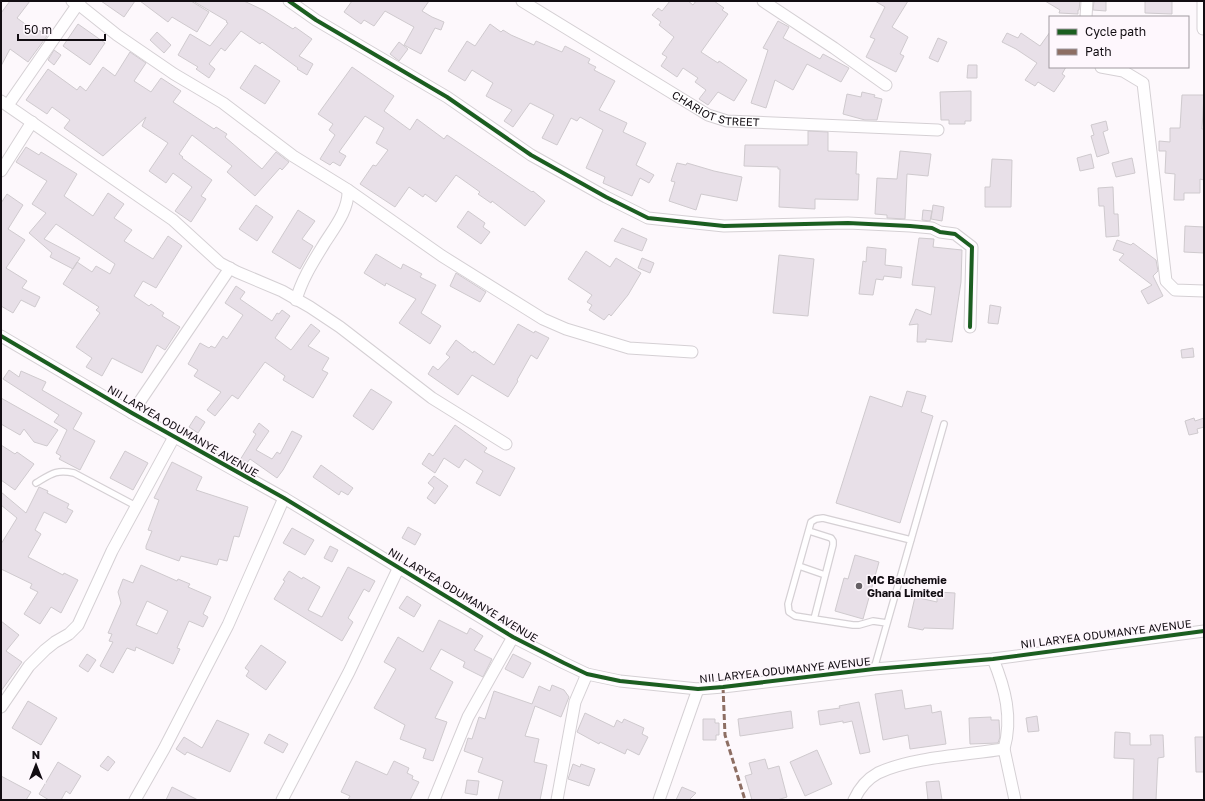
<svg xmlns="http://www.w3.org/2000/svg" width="1205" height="801" font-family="'Golos Text',sans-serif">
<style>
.building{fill:#e8e0e8;stroke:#cfcace;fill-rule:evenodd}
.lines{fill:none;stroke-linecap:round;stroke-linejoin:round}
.lane-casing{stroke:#d5d0d4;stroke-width:8}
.street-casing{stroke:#d5d0d4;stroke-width:13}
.lane{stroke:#fffeff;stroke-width:5.5}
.street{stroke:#fffeff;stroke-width:11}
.quiet{stroke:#8d6e63;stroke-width:3;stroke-dasharray:6 3;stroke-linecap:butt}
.cycleway-casing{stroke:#fef7fd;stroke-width:6}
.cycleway{stroke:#1b5e20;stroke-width:4}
.poi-dot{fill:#645f64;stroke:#fef7fd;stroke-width:1.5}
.labels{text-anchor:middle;stroke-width:3;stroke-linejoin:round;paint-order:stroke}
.street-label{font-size:11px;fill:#120d12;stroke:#fef7fd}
.poi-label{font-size:11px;font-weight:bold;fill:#120d12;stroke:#fef7fd;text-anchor:start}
</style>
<rect width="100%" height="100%" fill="#fdf8fc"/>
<path class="building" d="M10,1H30L17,18L32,29L33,26L47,36L28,62L10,49L1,66V13Z
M101,1H135L124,17Z
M140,1H191L209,12L197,32L172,17L168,22Z
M193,1H244L263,10L293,29L295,27L312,39L299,56L313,64L307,75L297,69L298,68L262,42L260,44L241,31L225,51L221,48L209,64L215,69L209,78L196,69L198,67L178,55L190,34L210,46L228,23L226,22L227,21Z
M352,1H429L422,11L432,17L444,22L441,30L435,28L421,54L404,45L414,27L385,11L374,26L364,20L361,24L344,12Z
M670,1H688L693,5L696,1H714L724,8L722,10L728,14L701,52L718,63L719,61L747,80L734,101L718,92L708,105L699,99L706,90L695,82L698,78L683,68L677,77L661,66L667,57L662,54L674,37L659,25L661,22L652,15L658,8L662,11Z
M875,1H908L892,27L908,37L900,54L904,56L896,72L866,57L875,39L870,37L885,7Z
M1045,1H1080L1079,10H1078V14L1059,13L1060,10Z
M1094,1H1106V11L1093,10Z
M1145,1H1172V14L1145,13Z
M778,21L789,27L783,38L820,59L823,54L849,68L841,82L807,64L793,90L775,80L766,108L751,103L768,50L763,48Z
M78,24L105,43L90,65L63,46Z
M490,24L501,32L503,30L511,35L534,45L536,41L562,52L565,46L590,59L588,63L596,67L594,70L615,81L599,110L627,123L623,132L646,143L636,165L654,175L649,183L640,178L632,196L603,183L605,177L586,168L603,130L580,117L577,121L571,118L557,145L542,138L554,115L530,103L513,127L504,121L512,110L486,96L493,83L472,70L465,81L448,71L467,41L475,46Z
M157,32L171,45L164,53L150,40Z
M1050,32V67H1066L1062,74L1065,76L1054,92L1038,82L1035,86L1025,80L1037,63L1016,49L1002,42L1007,33L1018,38L1021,33L1040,46Z
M938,38L947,42L938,62L929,58Z
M399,42L408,49L399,61L390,54Z
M54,50L61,55L54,65L48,60Z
M130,52L146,63L134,81L151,92L161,78L181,91L173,102L214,129L216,127L227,134L225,137L262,169L276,152L289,162L282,170L280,168L255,196L227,172L232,166L192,135L179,154L183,157L182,158L212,180L201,196L206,199L191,222L175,211L192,187L173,173L166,183L149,171L168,143L142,126L146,117L103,156L64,128L70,120L52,107L47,114L26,100L48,69L77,90L80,86L86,91L103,67L115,76Z
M255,65L280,81L265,104L240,88Z
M968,65H977V78H967Z
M352,67L394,96L384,111L410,130L417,119L444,139L447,135L532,192L533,191L545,201L525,226L492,201L491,203L478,194L480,192L456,175L436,202L425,194L423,197L409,187L395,207L360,184L373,165L376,166L388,150L376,143L384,128L365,116L339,152L346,156L340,166L333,162L330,165L320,159L335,135L329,130L333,124L318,114Z
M971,91V121H965V124H949V120H941L940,92Z
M862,92L875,95L874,97L882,99L877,120H865L843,114L847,94L861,97Z
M1182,95H1204L1202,129H1204V180L1200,179V193H1184V200H1174L1175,174L1165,173L1166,151H1159V141L1170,142V128H1180Z
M1106,121L1108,130L1103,132L1109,153L1097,157L1091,136L1094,135L1091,125Z
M808,131L828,132V151L857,152L856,174H859L858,200L815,199V209L779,207L780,169H778V167L744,166L745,145H808Z
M26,147L39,155L41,152L77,174L64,196L93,216L108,193L124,204L114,218L132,230L124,241L153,259L168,236L182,246L156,288L143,281L134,296L149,306L151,304L164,313L162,316L180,327L165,350L157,345L142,373L112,358L102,376L86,367L92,358L76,347L100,313L96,310L99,307L63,284L77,262L92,272L96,266L110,274L115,264L56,224L44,239L80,258L73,269L50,257L52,253L29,233L46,213L32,204L47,181L16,162Z
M900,151L931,154L928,176L907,174L905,219L887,218V215L875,214L877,178L897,179Z
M1091,154L1094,168L1080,171L1077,158Z
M1132,158L1135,173L1116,177L1112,163Z
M992,159L1012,160L1011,207H985V187H990Z
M677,163L686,165L687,163L714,171L742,177L737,201L701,194L696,210L669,201L675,182L671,181Z
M1113,187L1114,214H1118L1119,236L1106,237L1104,206H1099L1098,188Z
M7,194L23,205L8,229L25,240L6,268L27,281L22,288L40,297L35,307L21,300L13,313L1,306V203Z
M256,205L273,217L257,241L239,229Z
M933,205L944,207L942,221L931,219Z
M298,210L315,221L302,239L313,246L300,269L272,252Z
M923,210L932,211L930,221L922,220Z
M468,211L485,223L483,227L490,232L481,244L457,227Z
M1185,226L1204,227V253L1184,252Z
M622,228L647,239L642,251L614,241Z
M919,238L934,239L933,247L962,250L961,282L952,342L926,339V342H917L918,324L909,325L916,309L931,315L935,287L912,285Z
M1117,240L1131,245L1133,243L1156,260L1158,271L1153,276L1163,296L1148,304L1141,291L1152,285L1119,260L1124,254L1113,250Z
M867,247L886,249L885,265L902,267L901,278L884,276L883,280L876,279L873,295L859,294L863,261L866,262Z
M586,251L610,267L616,258L641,273L628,295L611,316L609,314L604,320L589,310L592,305L587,302L592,295L568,279Z
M376,254L401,269L403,264L422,274L420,277L436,285L421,313L441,326L430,344L399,323L416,299L386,283L385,286L364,273Z
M779,255L814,259L808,316L773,313Z
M642,258L654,263L650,273L638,268Z
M456,273L486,292L480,302L450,286Z
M236,286L245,292L240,299L272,321L277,313L279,314L282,310L290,316L275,338L291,350L311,324L320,331L308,346L329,358L322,370L328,373L313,398L283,380L285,376L265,362L238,399L232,395L215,416L207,410L221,392L194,376L198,370L188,364L200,343L209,348L211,346L215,348L223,336L227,339L243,315L225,303Z
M990,305L1001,307L998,324L988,323Z
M518,324L534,333L535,331L549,338L537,359L531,355L517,380L518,381L508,397L472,375L458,395L428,374L433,366L438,370L450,357L446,354L456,340L473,353L474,351L494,365Z
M1193,348L1194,357L1182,358L1181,350Z
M9,370L19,377L21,371L46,382L42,390L82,413L73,429L95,441L80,470L59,459L61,456L56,453L67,430L54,422L59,415L3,379Z
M371,389L392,402L373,430L353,416Z
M907,391L926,396L921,412L933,416L900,523L836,503L870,396L902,407Z
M1,398L58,430L47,446L34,442L24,429L20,435L1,424Z
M196,416L205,422L198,433L189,427Z
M1194,418L1195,421L1204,418V427L1197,429L1198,433L1189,435L1185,421Z
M259,423L269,431L256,450L272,459L277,452L280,454L292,431L302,436L283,470L277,478L250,459L246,464L240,460L256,434L253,432Z
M455,425L487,448L484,452L515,468L500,496L476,483L483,471L465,459L459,468L444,458L435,473L422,464L429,453L433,456Z
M1,445L15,454L17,452L34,464L15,490L1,480Z
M125,451L148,463L133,490L110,478Z
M172,462L202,477L196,490L248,507L239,537L234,536L227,561L219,559L217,565L181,556L179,561L146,549V546L152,531L148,530L159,500L154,498Z
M321,465L353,488L348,495L341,491L339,495L313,477Z
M434,476L448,486L435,504L427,498L434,488L428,483Z
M39,487L48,491L47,493L69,504L67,508L73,511L66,523L44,512L35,530L41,534L28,557L63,575L64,573L78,580L61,613L51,607L40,624L24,614L38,592L30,588L32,584L1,569V544L17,518L1,505V492L26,513Z
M408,527L421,534L415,545L402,538Z
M292,528L314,540L305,555L283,543Z
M330,546L338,550L332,562L324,558Z
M855,555L879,562L863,619L835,611L844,578L848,579Z
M141,565L177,581L178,579L190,584L188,587L211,597L203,614L208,617L203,627L189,621L177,648L180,649L173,664L136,647L135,651L127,648L113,673L100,666L113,642L109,641L112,634L108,633L121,603L118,592L123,579L133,583ZM147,601L168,611L157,634L136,625Z
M348,567L375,581L369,592L364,589L348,618L353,622L342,641L274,599L285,581L283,580L289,571L302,579L303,577L320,587L308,610L322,617Z
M937,592L955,593L953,629L924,628L923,630L908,627L915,597L937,602Z
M407,596L421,605L414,617L399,608Z
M439,620L467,634L470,628L483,636L474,650L492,659L483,677L463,667L465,662L441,649L430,669L453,682L435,718L447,722L433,761L423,758L426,749L400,739L405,725L374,708L396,669L384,662L398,637L423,652Z
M1,621L19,635L6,651L22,662L1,691Z
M261,645L286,662L266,690L246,676L249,671L245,668Z
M87,654L96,660L88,672L79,666Z
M513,654L531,663L523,678L505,669Z
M552,685L564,690L569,697L561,717L535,706L525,736L539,739L534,762L547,765L540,800H498L503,781L478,772L483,758L464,751L468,738L472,739L479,717L485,719L494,691L532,704L539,686L550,691Z
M902,690L905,709L931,705L932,713L941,711L946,744L910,749L908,735L883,740L875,694Z
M28,701L57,718L41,745L12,728Z
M859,702L870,752L860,754L852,721L843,723V721L820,725L818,711L840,708L839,706Z
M791,711L793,728L740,736L738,719Z
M585,713L614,727L617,720L622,723L624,719L644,728L642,734L648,737L639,755L627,749L625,754L600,742L599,744L577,732Z
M1037,716L1039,731L1028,732L1026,718Z
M991,717V720H999L1000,737L998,743L970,744L969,718Z
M703,719H715V723H719V735H716V740H703Z
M217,720L249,734L230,772L187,752L185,755L176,749L184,737L202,748Z
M1115,732L1130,733V745H1151L1150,735H1163L1164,757L1158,758L1156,800H1133L1134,759L1114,758Z
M269,734L288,744L283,753L264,743Z
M1195,737H1204V772H1196Z
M817,750L832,784L805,796L790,762Z
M108,756L115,762L108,771L100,766Z
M765,759L768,769L779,766L787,797L777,800H752L745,776L752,774L749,763Z
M356,761L387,775L394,761L409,768L407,773L413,776L412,779L419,782L410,800H348L350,796L341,792Z
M58,762L81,776L70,794L66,791L61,800H49L39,794Z
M573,764L580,767L581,764L595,769L589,786L568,779Z
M1,776L31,792L26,800H1Z
M467,780L479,781L477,795L465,793Z
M939,781L942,800H928L926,782Z
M172,787L198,800H166Z
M682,787L696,793L689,800H676Z"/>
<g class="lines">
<defs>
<path id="lane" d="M36,483C51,474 56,469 74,473L136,506
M809,531L831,538L833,541V545L814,619
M799,566L825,575
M887,623L873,621L859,625H853L795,616L789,612L788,604L811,522L816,519L823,518L911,540
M874,669L944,424"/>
<g id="street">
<path d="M72,1L78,4L117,35L174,74L223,103L293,156L348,190L442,256L543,319L566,329L629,348L692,352"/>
<path d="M289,1L316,20L447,97L531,155L606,197L648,218L724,226L848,223L910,226L932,228L940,232L955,234L972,247L970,327"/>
<path id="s1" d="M522,1L708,115L727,121L938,130"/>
<path d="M763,1L834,48L886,85"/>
<path d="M1086,17L1087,1"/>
<path d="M1203,29V1"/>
<path d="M1101,67L1123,71L1143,83L1166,281L1175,290L1204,291"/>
<path d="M1,101L173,220L220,263L237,272L282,291L310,307L340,327L432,398L506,444"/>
<path d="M8,105L80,1"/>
<path d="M1,171L32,122"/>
<path d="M296,300C302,279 313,262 324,244C334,228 349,210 348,190"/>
<path d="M1,336L132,413L284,498L513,637L564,663L587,674L620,681L698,689L723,687L874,669L993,659L1204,631"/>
<path d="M132,413L230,268"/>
<path d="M993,659C1005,688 1013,718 1004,749"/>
<path d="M1,707L29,666L45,650L55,642L69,634L78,625L112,551L174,437"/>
<path d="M135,800L164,749L228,625L284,498"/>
<path d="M282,800L349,672L399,567"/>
<path d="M434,800L468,717L513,637"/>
<path d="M557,800L575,702L587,674"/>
<path d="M659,800L698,689"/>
<path d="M854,800C859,789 867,779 878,773C912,757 966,755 1004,749L1015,800"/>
</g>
</defs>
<use href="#lane" class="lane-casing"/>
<use href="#street" class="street-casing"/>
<use href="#lane" class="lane"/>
<use href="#street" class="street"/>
<path class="quiet" d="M723,687L725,735L745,800"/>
<defs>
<path id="cycleway" d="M289,1L316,20L447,97L531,155L606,197L648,218L724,226L848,223L910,226L932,228L940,232L955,234L972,247L970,327
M1,336L132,413L284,498L513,637L564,663L587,674L620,681L698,689L723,687L874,669L993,659L1204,631"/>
</defs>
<use href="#cycleway" class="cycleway-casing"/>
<use href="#cycleway" class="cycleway"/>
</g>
<circle class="poi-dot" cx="859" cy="586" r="4"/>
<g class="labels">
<g class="street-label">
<text dy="4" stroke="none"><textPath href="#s1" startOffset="224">CHARIOT STREET</textPath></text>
<text transform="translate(183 431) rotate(30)" y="4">NII LARYEA ODUMANYE AVENUE</text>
<text transform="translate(463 595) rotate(31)" y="4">NII LARYEA ODUMANYE AVENUE</text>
<text transform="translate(1106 634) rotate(-7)" y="4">NII LARYEA ODUMANYE AVENUE</text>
<text transform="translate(785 670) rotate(-6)" y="4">NII LARYEA ODUMANYE AVENUE</text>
</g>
<g class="poi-label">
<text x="867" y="584">MC Bauchemie<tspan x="867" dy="13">Ghana Limited</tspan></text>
</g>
</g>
<rect width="1205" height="801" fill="none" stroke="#120d12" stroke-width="4"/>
<rect x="1049" y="16" width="140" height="52" fill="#fef7fd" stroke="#a0999f"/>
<rect x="1057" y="29" width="20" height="6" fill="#1b5e20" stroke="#a0999f"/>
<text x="1085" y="36" font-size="12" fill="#120d12">Cycle path</text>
<rect x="1057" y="49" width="20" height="6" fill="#8d6e63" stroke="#a0999f"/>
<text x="1085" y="56" font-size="12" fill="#120d12">Path</text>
<g transform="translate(36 765)" stroke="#fef7fd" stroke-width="3" paint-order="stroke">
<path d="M0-3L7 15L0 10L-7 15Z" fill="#120d12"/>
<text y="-6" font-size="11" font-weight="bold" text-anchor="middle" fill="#120d12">N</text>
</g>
<path d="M18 34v6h87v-6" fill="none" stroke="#120d12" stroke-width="2"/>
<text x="24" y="34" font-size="12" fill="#120d12" stroke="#fef7fd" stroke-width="3" paint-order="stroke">50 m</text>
</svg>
